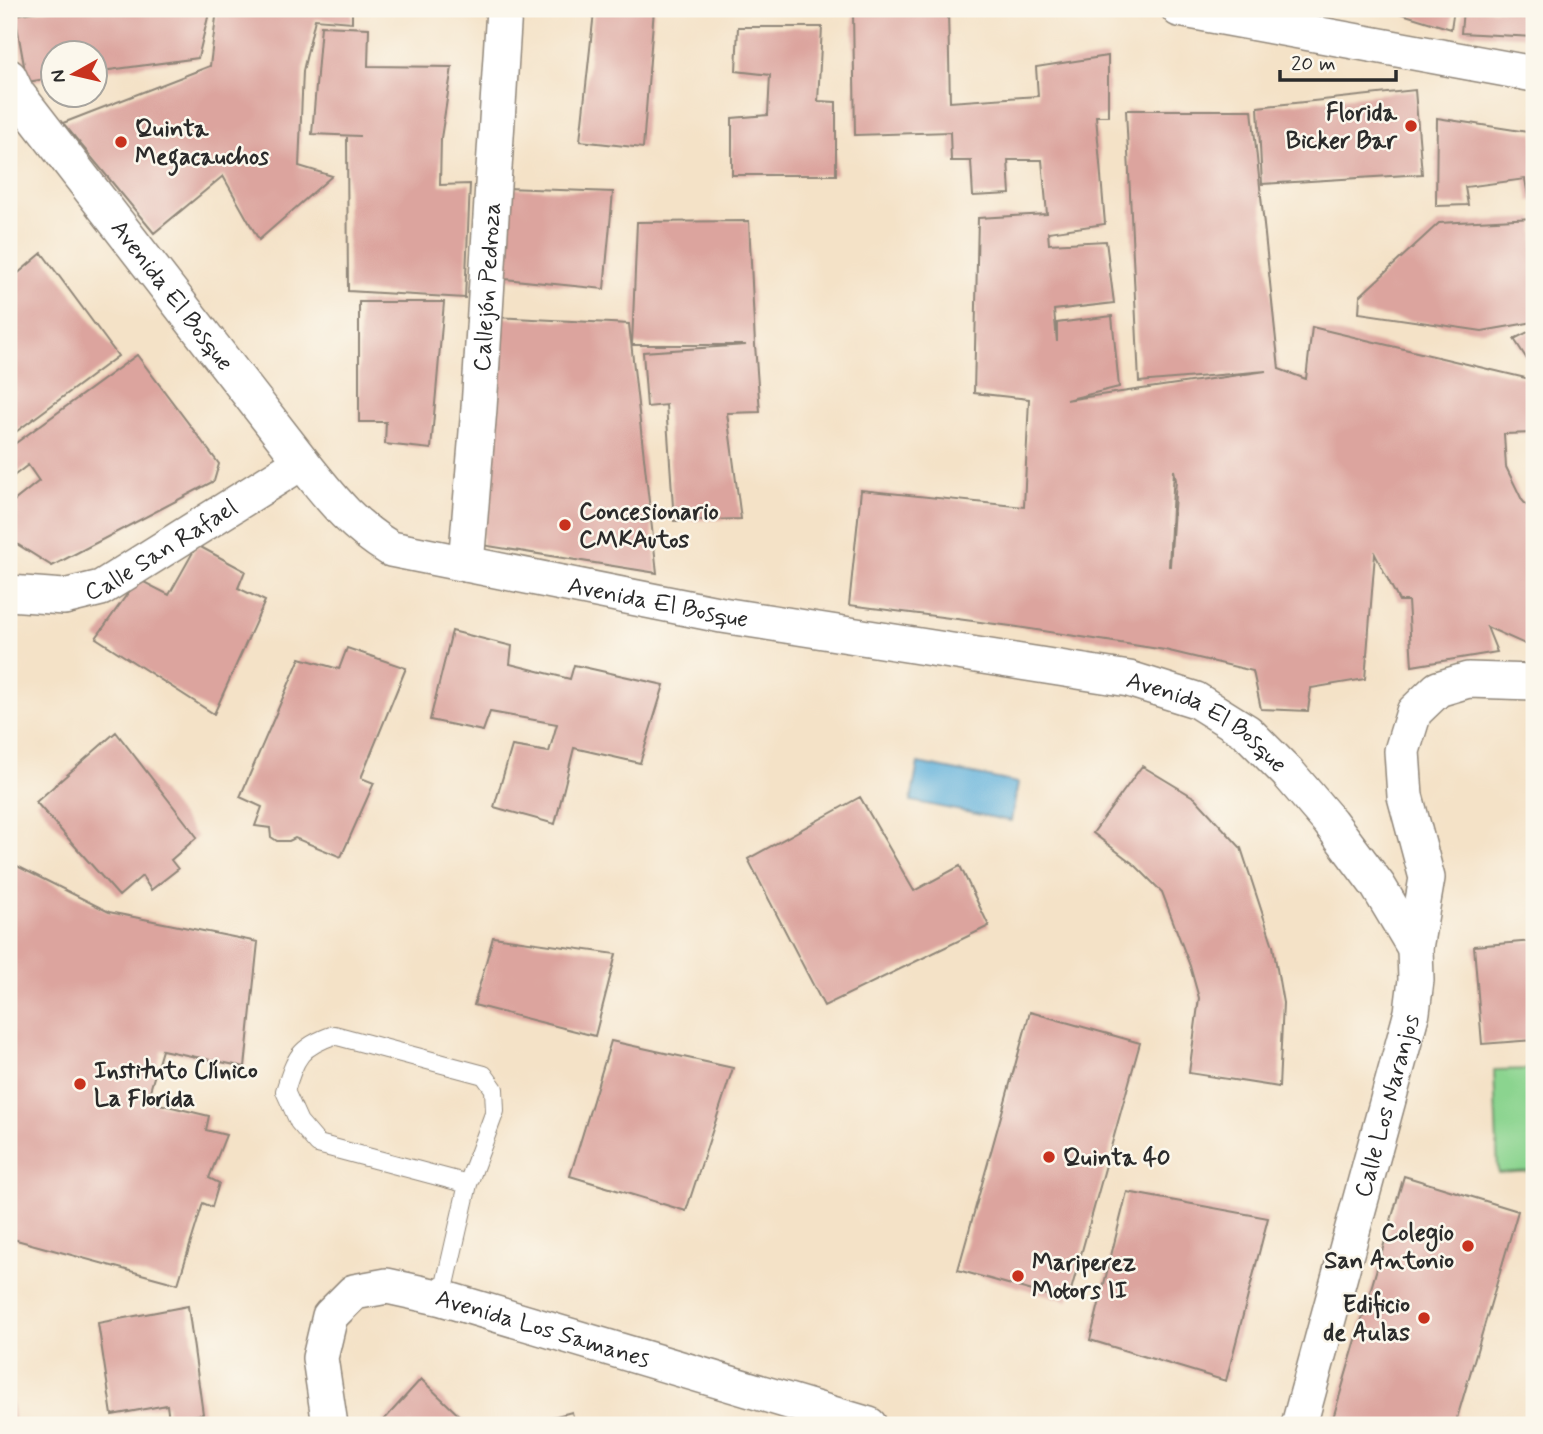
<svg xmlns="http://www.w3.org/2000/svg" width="1543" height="1434" font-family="Mynerve,sans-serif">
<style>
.green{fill:#8bd48f;stroke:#5b805d;stroke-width:2}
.water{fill:#61b1db;stroke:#466e83;stroke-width:2}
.building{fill:#dca49e;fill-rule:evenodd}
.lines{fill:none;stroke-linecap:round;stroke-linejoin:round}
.service-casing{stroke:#908679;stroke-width:20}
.minor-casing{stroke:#908679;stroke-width:38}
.service{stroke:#fff;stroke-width:18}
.minor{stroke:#fff;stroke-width:35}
.poi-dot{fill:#c8321e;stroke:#fbf7ec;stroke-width:2.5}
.labels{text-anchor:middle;stroke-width:5;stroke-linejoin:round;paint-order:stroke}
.poi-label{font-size:24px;font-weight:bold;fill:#2b2b2b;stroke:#fbf7ec;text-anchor:start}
.street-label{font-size:24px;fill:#2b2b2b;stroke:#fbf7ec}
</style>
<rect width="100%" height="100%" fill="#fbf7ec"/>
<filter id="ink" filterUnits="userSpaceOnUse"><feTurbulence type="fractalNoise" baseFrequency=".0143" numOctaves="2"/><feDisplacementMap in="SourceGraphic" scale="14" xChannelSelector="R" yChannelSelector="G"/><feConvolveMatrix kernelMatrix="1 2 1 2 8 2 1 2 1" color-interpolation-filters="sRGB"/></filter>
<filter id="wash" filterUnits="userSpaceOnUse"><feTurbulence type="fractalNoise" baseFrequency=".00686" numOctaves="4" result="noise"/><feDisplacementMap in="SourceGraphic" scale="28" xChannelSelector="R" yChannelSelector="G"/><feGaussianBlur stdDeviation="1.57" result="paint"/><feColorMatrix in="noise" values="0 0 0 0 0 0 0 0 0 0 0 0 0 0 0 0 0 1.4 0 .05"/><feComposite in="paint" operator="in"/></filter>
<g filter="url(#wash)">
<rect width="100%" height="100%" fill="#f4e2c7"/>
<path class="green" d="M1534,1069V1171L1498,1173L1494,1070Z"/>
<path class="water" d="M918,763L1018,783L1011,821L911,801Z"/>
<g id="blocks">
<path class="building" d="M51,9H210L198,58L94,72V52H52V78L27,82L15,15Z
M217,9H352V22L315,19L303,71L299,166L332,176L259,240L223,176L154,233L63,123L210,66Z
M581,9H654L643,148L580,141L594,12Z
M1386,9H1454L1451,29Z
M1463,9H1534V37L1461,33Z
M948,11L950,102L1038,96L1036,67L1108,56V116H1096L1105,224L1048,232L1049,244L1106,241L1114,303L1054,310L1057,342V323L1112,316L1119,387L1066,400L1266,371L1139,382L1126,110H1252L1279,369L1306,379L1312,327L1534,380V433L1504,434L1506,467L1522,500L1534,514V648L1487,627L1497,652L1412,666L1408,601H1399L1375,554L1365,679L1311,688L1308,711L1261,709L1253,671L1165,650L1011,626L849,605L861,490L1024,507L1029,399L974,393L978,218L1047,214L1042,160H1008L1010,194L973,196L971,161H951L950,132L855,135L853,13ZM1174,470L1176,480L1170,566H1169Z
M321,26L369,28L368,66L452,67L441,138L440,185L470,184L465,298L348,291L347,136H360L312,134Z
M738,27H822L818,101L836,102V175H732V118L768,115L770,75L736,71Z
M1415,90L1422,174L1262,184L1258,107Z
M1437,118L1534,133V200L1529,201L1525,179L1465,187L1468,205L1436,206Z
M506,188L613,192L604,289L505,279Z
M1534,218V322L1482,331L1359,313L1360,296L1439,223Z
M749,221L755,345L760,412L727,413L741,519L674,521L666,405L647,407L643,352L746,345H632L637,222Z
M42,253L118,356L9,437V281Z
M359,302H444L431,449L385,444L386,422H359Z
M494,317L629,324L657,573L482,545Z
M1534,329V370L1514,339Z
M137,355L219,464L214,481L52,566L9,539V505L39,481L28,465L11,478L9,474V448Z
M197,545L245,571L238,588L265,601L214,714L96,638L138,579L169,595Z
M452,631L512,646L510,664L570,679L574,665L664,685L640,763L574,748L555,824L494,807L512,746L549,752L557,724L490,712L483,731L430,720Z
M347,648L406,668L361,778L374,783L341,857L295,838L289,841H277L271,837L270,828L255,826L262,807L240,797L300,658L339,669Z
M116,732L197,837L171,860L178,869L151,890L142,876L119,896L36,802Z
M1142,766L1195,798L1241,848L1273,946L1283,1003L1279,1087L1189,1073L1199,998L1190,966L1162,892L1136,866L1093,833Z
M860,797L914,891L960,866L989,926L824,1006L748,859Z
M9,862L109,912L258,942L245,1067L162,1050L147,1101L209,1116L206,1130L226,1135L209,1178L219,1183L212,1207L203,1203L178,1284L9,1238Z
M493,937L616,954L595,1036L474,1005Z
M1534,941V1040L1482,1044L1474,946Z
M1030,1012L1140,1043L1068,1301L958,1270Z
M611,1041L733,1068L686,1211L570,1176Z
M1404,1176L1518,1211L1455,1425H1331Z
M1127,1192L1268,1218L1226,1381L1090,1340Z
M188,1306L203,1414L169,1420L167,1405L112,1415L98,1323Z
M421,1379L469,1425H387L383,1421Z
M9,1386H10L15,1425H9Z
M572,1412L575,1425H526L525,1424Z"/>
</g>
</g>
<g filter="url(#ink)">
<use href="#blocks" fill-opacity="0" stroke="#908679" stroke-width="2"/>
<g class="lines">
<defs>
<path id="service" d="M442,1298L468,1184L495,1111L494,1089L484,1075L334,1035C299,1047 296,1057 285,1091L299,1122L318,1144L468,1184"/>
<g id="minor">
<path d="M1179,9L1534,74"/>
<path id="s1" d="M9,77L17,94L302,462C331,498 350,524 391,549L722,615L1129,679L1196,700L1247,732L1288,773L1330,822L1378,886L1415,948"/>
<path id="s2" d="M466,564L479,408L504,9"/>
<path id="s3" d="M9,593L64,597L101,588L302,462"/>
<path id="s4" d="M330,1425L320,1358L330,1316L354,1292L387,1286L442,1298L869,1425"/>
<path id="s5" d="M1299,1425L1412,1012L1416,980L1415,948L1427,878L1405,796L1402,751L1414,712L1438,689L1468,680L1534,682"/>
</g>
</defs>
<use href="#service" class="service-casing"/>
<use href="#minor" class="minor-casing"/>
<use href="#service" class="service"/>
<use href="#minor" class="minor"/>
</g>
</g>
<g class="poi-dot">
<circle cx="1411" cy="126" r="7"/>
<circle cx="121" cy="142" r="7"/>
<circle cx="565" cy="525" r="7"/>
<circle cx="80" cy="1084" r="7"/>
<circle cx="1049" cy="1157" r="7"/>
<circle cx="1468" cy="1246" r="7"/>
<circle cx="1018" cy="1276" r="7"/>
<circle cx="1424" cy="1318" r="7"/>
</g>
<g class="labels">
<g class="poi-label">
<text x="1397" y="120" text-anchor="end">Florida<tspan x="1397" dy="28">Bicker Bar</tspan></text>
<text x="135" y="136">Quinta<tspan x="135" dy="28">Megacauchos</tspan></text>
<text x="579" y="519">Concesionario<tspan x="579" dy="28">CMKAutos</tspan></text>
<text x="94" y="1078">Instituto Clínico<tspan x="94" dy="28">La Florida</tspan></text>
<text x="1063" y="1165">Quinta 40</text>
<text x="1454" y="1240" text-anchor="end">Colegio<tspan x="1454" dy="28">San Antonio</tspan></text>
<text x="1032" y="1270">Mariperez<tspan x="1032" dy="28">Motors II</tspan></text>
<text x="1410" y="1312" text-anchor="end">Edificio<tspan x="1410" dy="28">de Aulas</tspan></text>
</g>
<g class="street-label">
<text dy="8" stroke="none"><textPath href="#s2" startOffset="278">Callejón Pedroza</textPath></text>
<text dy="8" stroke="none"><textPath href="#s1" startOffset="273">Avenida El Bosque</textPath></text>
<text dy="8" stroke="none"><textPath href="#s3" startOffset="164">Calle San Rafael</textPath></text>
<text dy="8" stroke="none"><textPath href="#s1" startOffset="882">Avenida El Bosque</textPath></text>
<text dy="8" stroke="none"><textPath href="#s1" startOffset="1449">Avenida El Bosque</textPath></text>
<text dy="8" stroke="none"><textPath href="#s5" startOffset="331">Calle Los Naranjos</textPath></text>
<text dy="8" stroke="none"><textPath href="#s4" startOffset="340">Avenida Los Samanes</textPath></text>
</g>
</g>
<rect width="1543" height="1434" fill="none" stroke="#fbf7ec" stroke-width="35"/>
<g transform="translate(74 74) rotate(262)"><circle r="33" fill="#fbf7ec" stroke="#a8a59f" stroke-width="2"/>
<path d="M0-5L12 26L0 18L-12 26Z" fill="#c8321e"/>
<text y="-10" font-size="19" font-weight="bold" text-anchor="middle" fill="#2b2b2b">N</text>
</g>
<path d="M1280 70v10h116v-10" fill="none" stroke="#2b2b2b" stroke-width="3.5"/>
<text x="1291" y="70" font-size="21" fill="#2b2b2b" stroke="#fbf7ec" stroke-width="5" paint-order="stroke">20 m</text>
</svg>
